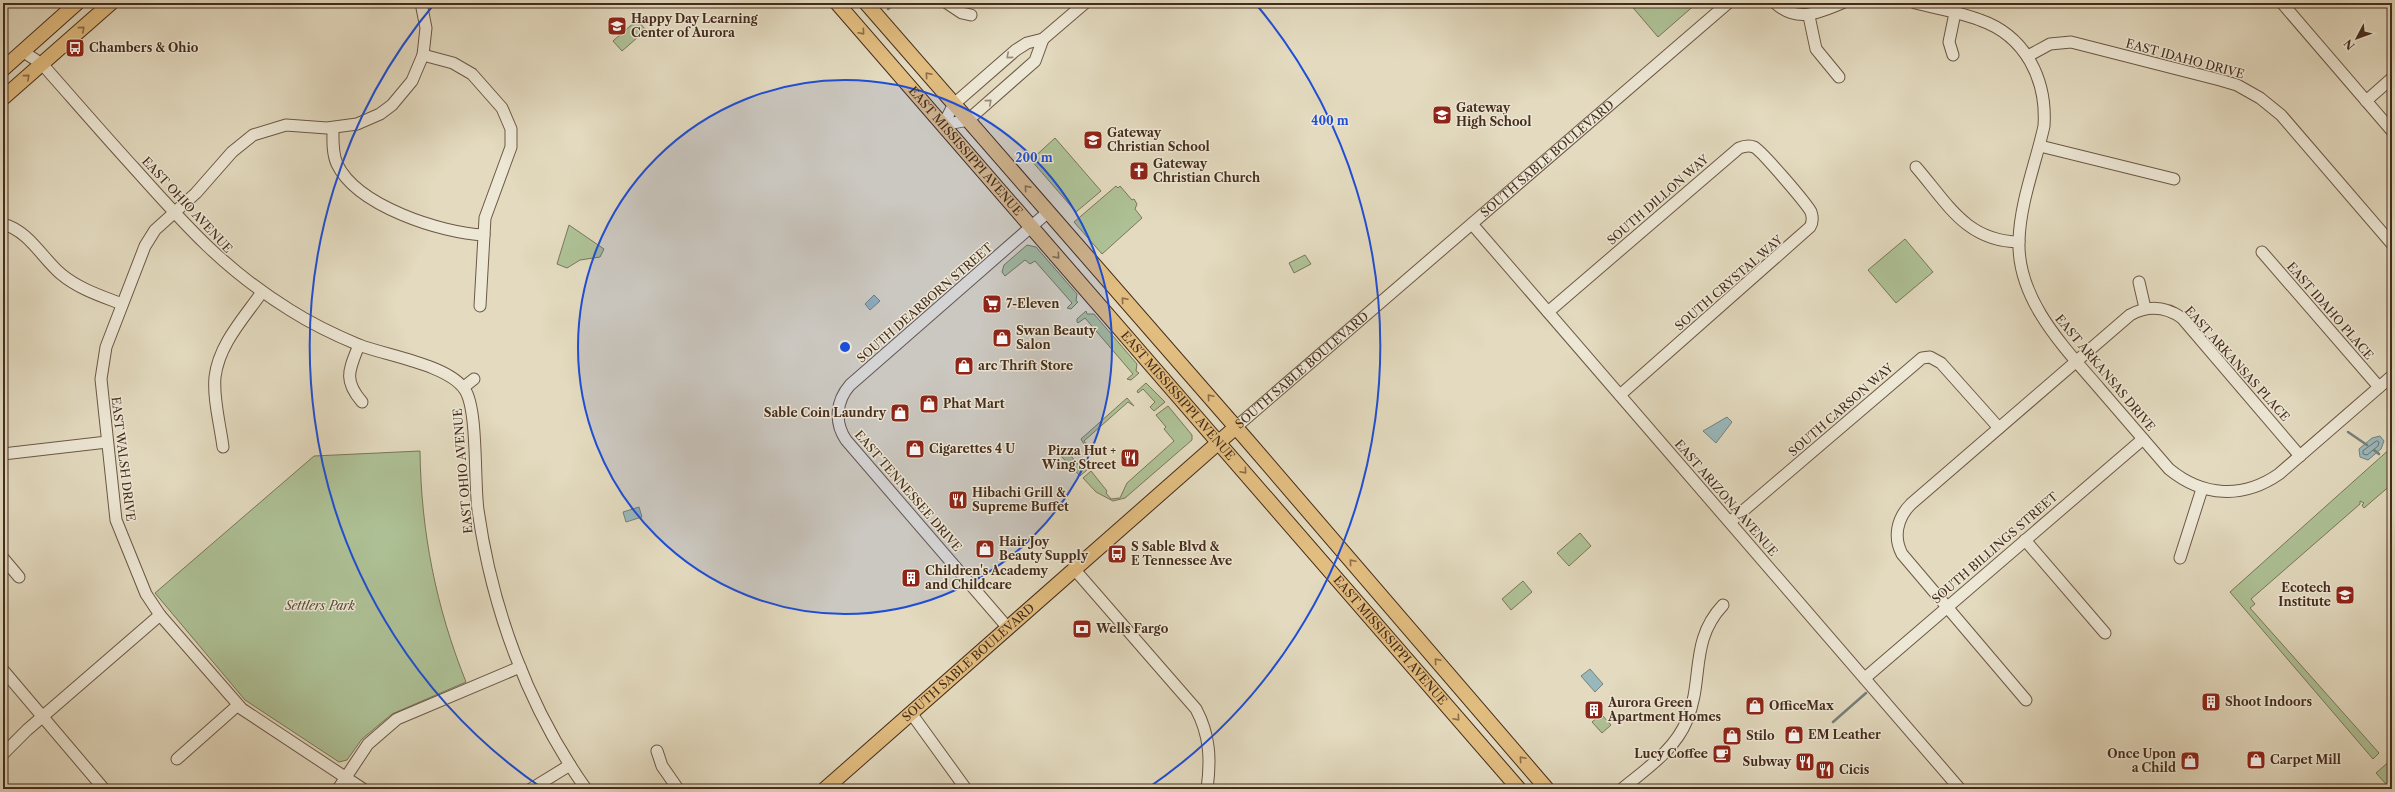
<svg xmlns="http://www.w3.org/2000/svg" width="2395" height="792" font-family="'Libre Caslon Text',serif">
<style>
.green{fill:#aec196;stroke:#7a7659}
.water{fill:#99b8bb;stroke:#77807b}
.lines{fill:none;stroke-linecap:round;stroke-linejoin:round}
.shore{stroke:#6f726c;stroke-width:1}
.stream{stroke:#77807b;stroke-width:2.5}
.minor-casing{stroke:#6c5845;stroke-width:13}
.major-casing{stroke:#452c1c;stroke-width:16}
.minor{stroke:#ede7d5;stroke-width:11}
.major{stroke:#e2bd80;stroke-width:14}
.oneway{stroke:#8c6d49}
.oneway2{stroke:#998a78}
.ring{fill:none;stroke:#1d4ed8;stroke-width:2}
.labels{text-anchor:middle;stroke-width:3;stroke-linejoin:round;paint-order:stroke}
.poi-label{font-size:12px;font-weight:bold;fill:#452c1c;stroke:#ede7d5;text-anchor:start}
.street-label{font-size:12px;fill:#452c1c;stroke:#ede7d5}
.park-label{font-size:12px;font-style:italic;fill:#5a4a34;stroke:#ede7d5}
.centre{fill:#1d4ed8;stroke:#ede7d5;stroke-width:2}
.ring-label{font-size:12px;text-anchor:middle;font-weight:bold;fill:#1d4ed8;stroke:#ede7d5;stroke-width:3;stroke-linejoin:round;paint-order:stroke}
</style>
<rect width="100%" height="100%" fill="#e3dabf"/>
<filter id="stains"><feTurbulence type="fractalNoise" baseFrequency=".005" numOctaves="4"/><feColorMatrix values="0 0 0 0 .2 0 0 0 0 .09 0 0 0 0 .02 0 0 0 .5 -.17"/></filter>
<radialGradient id="worn" r=".72"><stop offset=".6" stop-color="#630" stop-opacity="0"/><stop offset="1" stop-color="#630" stop-opacity=".3"/></radialGradient>
<path class="green" d="M1629,3H1697L1658,37Z
M637,20L646,30L622,51L613,41Z
M1055,138L1101,191L1076,212L1031,160Z
M1116,186L1118,188L1120,186L1132,200L1134,199L1137,204L1135,209L1142,218L1102,254L1074,222Z
M569,225L604,249L600,257L580,260L567,268L557,264Z
M1905,239L1933,272L1896,303L1868,270Z
M1027,245L1036,247L1077,294L1076,301L1078,302L1071,309L1067,308L1072,303L1035,261L1030,264L1025,260L1005,276L1002,272L1004,265Z
M1305,255L1311,264L1294,273L1289,263Z
M1086,311L1087,314H1094L1137,364L1136,371L1139,373L1131,380L1127,379L1133,374L1085,318L1078,323L1077,322V319Z
M1146,383L1165,402L1154,411L1150,407L1155,402L1143,389L1138,393L1137,391Z
M1127,398L1134,406L1128,402L1084,441L1087,445L1085,446L1081,439Z
M1168,406L1192,435V440L1125,498L1113,501L1096,492L1083,478L1091,471L1107,491L1106,493L1111,499L1120,498L1127,483L1174,441L1164,429L1166,427L1156,415Z
M2392,447V484L2364,508L2362,505L2364,503L2360,501V504L2251,599L2255,604L2250,608L2379,753L2373,759L2230,592Z
M1070,448L1074,449L1071,456L1080,467L1087,464L1085,466L1088,469L1080,476L1061,456Z
M420,451C421,532 436,607 466,682L392,714L362,739L347,760L339,762L245,700L155,593L314,456Z
M1580,533L1591,546L1569,566L1557,553Z
M1523,581L1532,592L1511,610L1502,599Z
M1601,714L1611,725L1602,733L1592,722Z
M2392,759V782L2381,789L2386,784L2376,773Z"/>
<path class="water" d="M874,295L880,301L870,310L865,304Z
M1727,417L1732,422L1716,443L1703,431Z
M2380,436L2384,441L2381,449L2368,460L2360,457L2359,449L2372,438Z
M639,507L642,517L626,522L623,512Z
M1590,669L1603,684L1595,692L1581,676Z"/>
<g class="lines">
<path class="shore" d="M2377,441L2379,442L2378,446L2367,455L2363,454V451Z"/>
<path class="stream" d="M888,9L895,3
M2348,432L2367,445
M2374,450L2379,454
M1833,722L1866,693"/>
<defs>
<g id="minor">
<path d="M947,3L962,13L971,15"/>
<path d="M1775,3C1797,23 1818,13 1842,3"/>
<path d="M1915,3C1937,8 1959,12 1980,20C2026,36 2047,80 2044,126C2036,163 2020,202 2019,241C2017,300 2064,347 2100,389C2123,416 2146,442 2169,469C2203,497 2243,499 2279,474L2392,376"/>
<path d="M2282,3L2392,131"/>
<path d="M1809,16L1816,49L1839,77"/>
<path d="M22,51L42,64C73,99 104,135 136,170C186,226 225,270 290,310C312,324 335,335 359,345C388,356 449,365 465,390C478,410 474,481 478,510C492,609 528,707 586,789"/>
<path d="M423,55L453,63L472,74L502,108L511,129V147L485,218L480,306"/>
<path d="M1953,55L1949,42L1955,13"/>
<path d="M2028,56L2050,44L2071,42L2220,80L2237,85L2260,98L2281,115L2392,244"/>
<path d="M2366,101L2392,78"/>
<path d="M943,125L954,104L1016,50L1027,43L1043,39L1085,3"/>
<path d="M943,125L968,120L1035,61L1043,39"/>
<path d="M333,128C333,139 332,153 337,164C357,206 441,233 484,235"/>
<path d="M2040,146L2174,179"/>
<path d="M1916,167C1948,204 1966,241 2019,242"/>
<path d="M3,224C29,231 42,258 61,274C79,289 101,296 122,304"/>
<path d="M1472,224L1960,789"/>
<path d="M2262,252L2379,387"/>
<path d="M2139,282L2145,308"/>
<path d="M1548,312L1739,148C1744,146 1749,145 1754,147C1761,150 1807,204 1811,212C1813,218 1813,222 1810,227L1620,395"/>
<path d="M359,345C349,370 343,380 362,402"/>
<path d="M464,387L474,379"/>
<path id="s1" d="M1236,427L1728,3"/>
<path d="M223,447C220,424 213,399 215,377C219,344 244,318 262,292"/>
<path d="M3,454L107,442"/>
<path d="M1730,522L1922,358L1930,357L1941,363L1999,428"/>
<path d="M2025,540L2105,633"/>
<path d="M3,558L19,577"/>
<path d="M2180,558L2202,489"/>
<path d="M1075,570L1196,709C1210,735 1211,760 1207,789"/>
<path d="M1008,628L846,440C834,422 836,401 850,385L1048,212"/>
<path d="M3,670L104,789"/>
<path d="M1865,678L2143,439"/>
<path d="M2026,700L1902,554C1893,537 1897,518 1911,504L2130,315C2148,305 2165,306 2182,318L2300,456"/>
<path d="M911,713L966,789"/>
<path d="M657,751L662,766L678,789"/>
<path d="M3,754L27,730L160,615"/>
<path d="M177,759L238,705"/>
<path d="M338,789L368,744L397,719L520,667"/>
<path d="M363,789L242,709L160,615L146,594L116,520L101,379L106,347L145,246L155,230L196,193L232,152L253,135L286,125L327,128L357,124L380,114L392,105L412,81L423,55L426,28L421,3"/>
<path d="M531,789L570,765"/>
<path d="M1622,789C1646,769 1675,750 1687,720C1704,680 1689,641 1723,605"/>
</g>
<g id="major">
<path id="s2" d="M837,3L1519,789"/>
<path d="M866,3L1247,440L1547,789"/>
<path d="M3,69L77,3"/>
<path d="M3,98L111,3"/>
<path id="s3" d="M825,789L1236,427"/>
</g>
</defs>
<use href="#minor" class="minor-casing"/>
<use href="#major" class="major-casing"/>
<use href="#minor" class="minor"/>
<use href="#major" class="major"/>
</g>
<defs><path id="oneway-chevron" d="M-2-3.5L2.5 0L-2 3.5" fill="none" stroke-width="1.6" stroke-linecap="round" stroke-linejoin="round"/></defs>
<g class="oneway">
<use href="#oneway-chevron" transform="translate(82 29) rotate(-41)"/>
<use href="#oneway-chevron" transform="translate(862 32) rotate(49)"/>
<use href="#oneway-chevron" transform="translate(928 75) rotate(-131)"/>
<use href="#oneway-chevron" transform="translate(27 77) rotate(-41)"/>
<use href="#oneway-chevron" transform="translate(1027 188) rotate(-131)"/>
<use href="#oneway-chevron" transform="translate(1057 256) rotate(49)"/>
<use href="#oneway-chevron" transform="translate(1124 300) rotate(-131)"/>
<use href="#oneway-chevron" transform="translate(1210 397) rotate(-131)"/>
<use href="#oneway-chevron" transform="translate(1244 471) rotate(49)"/>
<use href="#oneway-chevron" transform="translate(1352 562) rotate(-131)"/>
<use href="#oneway-chevron" transform="translate(1437 661) rotate(-131)"/>
<use href="#oneway-chevron" transform="translate(1457 718) rotate(49)"/>
<use href="#oneway-chevron" transform="translate(1522 759) rotate(-131)"/>
</g>
<g class="oneway2">
<use href="#oneway-chevron" transform="translate(1009 56) rotate(139)"/>
<use href="#oneway-chevron" transform="translate(989 102) rotate(-41)"/>
</g>
<circle cx="845" cy="347" r="267" fill="#1d4ed8" fill-opacity=".12"/>
<g class="ring">
<circle cx="845" cy="347" r="267"/>
<path d="M542 788A535 535 0 0 1 435 3M1255 3A535 535 0 0 1 1148 788"/>
</g>
<defs>
<symbol id="school-square" viewBox="-11 -11 22 22"><rect x="-9" y="-9" width="18" height="18" rx="4" fill="#8f2418" stroke="#ede7d5"/><path d="M0-5L7-2L0 1L-7-2ZM-4 1L0 2.5L4 1V4Q0 6-4 4Z" fill="#fff"/></symbol>
<symbol id="bus-square" viewBox="-11 -11 22 22"><rect x="-9" y="-9" width="18" height="18" rx="4" fill="#8f2418" stroke="#ede7d5"/><path d="M-5-6H5V4H4V6H2V4H-2V6H-4V4H-5ZM-3.5-4V0h7V-4ZM-3.5 1.2v1.5H-2V1.2ZM2 1.2v1.5H3.5V1.2Z" fill="#fff"/></symbol>
<symbol id="church-square" viewBox="-11 -11 22 22"><rect x="-9" y="-9" width="18" height="18" rx="4" fill="#8f2418" stroke="#ede7d5"/><path d="M-1.2-6h2.4v3.5h3.3v2.4h-3.3V6h-2.4V-.1h-3.3v-2.4h3.3Z" fill="#fff"/></symbol>
<symbol id="supermarket-square" viewBox="-11 -11 22 22"><rect x="-9" y="-9" width="18" height="18" rx="4" fill="#8f2418" stroke="#ede7d5"/><path d="M-6-5.5h2.5l.6 2H6L4.5 2H-2.5L-4.4-4H-6ZM-1.5 3.2a1.3 1.3 0 1 0 .1 0ZM3 3.2a1.3 1.3 0 1 0 .1 0Z" fill="#fff"/></symbol>
<symbol id="shop-square" viewBox="-11 -11 22 22"><rect x="-9" y="-9" width="18" height="18" rx="4" fill="#8f2418" stroke="#ede7d5"/><path d="M-5-2.5h2.3a2.7 3.5 0 0 1 5.4 0H5L5.5 6h-11ZM-1.5-2.5h3a1.5 2.3 0 0 0-3 0Z" fill="#fff"/></symbol>
<symbol id="restaurant-square" viewBox="-11 -11 22 22"><rect x="-9" y="-9" width="18" height="18" rx="4" fill="#8f2418" stroke="#ede7d5"/><path d="M-5-6h1v4h1v-4h1v4h1v-4h1v5L-1.5 .5V6h-2V.5L-5-1ZM5-6V6H3V1.5H1.5Q1.5-4 5-6Z" fill="#fff"/></symbol>
<symbol id="building-square" viewBox="-11 -11 22 22"><rect x="-9" y="-9" width="18" height="18" rx="4" fill="#8f2418" stroke="#ede7d5"/><path d="M-4-6H4V6H1V3H-1V6H-4ZM-2.5-4.3h1.7v1.8h-1.7ZM.8-4.3h1.7v1.8H.8ZM-2.5-1h1.7V.8h-1.7ZM.8-1h1.7V.8H.8Z" fill="#fff"/></symbol>
<symbol id="university-square" viewBox="-11 -11 22 22"><rect x="-9" y="-9" width="18" height="18" rx="4" fill="#8f2418" stroke="#ede7d5"/><path d="M0-5L7-2L0 1L-7-2ZM-4 1L0 2.5L4 1V4Q0 6-4 4Z" fill="#fff"/></symbol>
<symbol id="bank-square" viewBox="-11 -11 22 22"><rect x="-9" y="-9" width="18" height="18" rx="4" fill="#8f2418" stroke="#ede7d5"/><path d="M-6-4H6V4H-6ZM0-2.3a2.3 2.3 0 1 0 0 4.6a2.3 2.3 0 1 0 0-4.6Z" fill="#fff"/></symbol>
<symbol id="cafe-square" viewBox="-11 -11 22 22"><rect x="-9" y="-9" width="18" height="18" rx="4" fill="#8f2418" stroke="#ede7d5"/><path d="M-5.5-4.5H6V0H3Q3 3.5 0 3.5H-2.5Q-5.5 3.5-5.5 0ZM3-3.2v2h1.7v-2ZM-6 4.5H4V6H-6Z" fill="#fff"/></symbol>
</defs>
<g fill-rule="evenodd">
<use href="#school-square" x="606" y="15" width="22" height="22"/>
<use href="#bus-square" x="64" y="37" width="22" height="22"/>
<use href="#school-square" x="1431" y="104" width="22" height="22"/>
<use href="#school-square" x="1082" y="129" width="22" height="22"/>
<use href="#church-square" x="1128" y="160" width="22" height="22"/>
<use href="#supermarket-square" x="981" y="293" width="22" height="22"/>
<use href="#shop-square" x="991" y="327" width="22" height="22"/>
<use href="#shop-square" x="953" y="355" width="22" height="22"/>
<use href="#shop-square" x="918" y="393" width="22" height="22"/>
<use href="#shop-square" x="889" y="402" width="22" height="22"/>
<use href="#shop-square" x="904" y="438" width="22" height="22"/>
<use href="#restaurant-square" x="1119" y="447" width="22" height="22"/>
<use href="#restaurant-square" x="947" y="489" width="22" height="22"/>
<use href="#shop-square" x="974" y="538" width="22" height="22"/>
<use href="#bus-square" x="1106" y="543" width="22" height="22"/>
<use href="#building-square" x="900" y="567" width="22" height="22"/>
<use href="#university-square" x="2334" y="584" width="22" height="22"/>
<use href="#bank-square" x="1071" y="618" width="22" height="22"/>
<use href="#building-square" x="2200" y="691" width="22" height="22"/>
<use href="#shop-square" x="1744" y="695" width="22" height="22"/>
<use href="#building-square" x="1583" y="699" width="22" height="22"/>
<use href="#shop-square" x="1783" y="724" width="22" height="22"/>
<use href="#shop-square" x="1721" y="725" width="22" height="22"/>
<use href="#cafe-square" x="1711" y="743" width="22" height="22"/>
<use href="#shop-square" x="2245" y="749" width="22" height="22"/>
<use href="#shop-square" x="2179" y="750" width="22" height="22"/>
<use href="#restaurant-square" x="1794" y="751" width="22" height="22"/>
<use href="#restaurant-square" x="1814" y="759" width="22" height="22"/>
</g>
<g class="labels">
<g class="poi-label">
<text x="631" y="23">Happy Day Learning<tspan x="631" dy="14">Center of Aurora</tspan></text>
<text x="89" y="52">Chambers &amp; Ohio</text>
<text x="1456" y="112">Gateway<tspan x="1456" dy="14">High School</tspan></text>
<text x="1107" y="137">Gateway<tspan x="1107" dy="14">Christian School</tspan></text>
<text x="1153" y="168">Gateway<tspan x="1153" dy="14">Christian Church</tspan></text>
<text x="1006" y="308">7-Eleven</text>
<text x="1016" y="335">Swan Beauty<tspan x="1016" dy="14">Salon</tspan></text>
<text x="978" y="370">arc Thrift Store</text>
<text x="943" y="408">Phat Mart</text>
<text x="886" y="417" text-anchor="end">Sable Coin Laundry</text>
<text x="929" y="453">Cigarettes 4 U</text>
<text x="1116" y="455" text-anchor="end">Pizza Hut +<tspan x="1116" dy="14">Wing Street</tspan></text>
<text x="972" y="497">Hibachi Grill &amp;<tspan x="972" dy="14">Supreme Buffet</tspan></text>
<text x="999" y="546">Hair Joy<tspan x="999" dy="14">Beauty Supply</tspan></text>
<text x="1131" y="551">S Sable Blvd &amp;<tspan x="1131" dy="14">E Tennessee Ave</tspan></text>
<text x="925" y="575">Children's Academy<tspan x="925" dy="14">and Childcare</tspan></text>
<text x="2331" y="592" text-anchor="end">Ecotech<tspan x="2331" dy="14">Institute</tspan></text>
<text x="1096" y="633">Wells Fargo</text>
<text x="2225" y="706">Shoot Indoors</text>
<text x="1608" y="707">Aurora Green<tspan x="1608" dy="14">Apartment Homes</tspan></text>
<text x="1769" y="710">OfficeMax</text>
<text x="1808" y="739">EM Leather</text>
<text x="1746" y="740">Stilo</text>
<text x="1708" y="758" text-anchor="end">Lucy Coffee</text>
<text x="2176" y="758" text-anchor="end">Once Upon<tspan x="2176" dy="14">a Child</tspan></text>
<text x="2270" y="764">Carpet Mill</text>
<text x="1791" y="766" text-anchor="end">Subway</text>
<text x="1839" y="774">Cicis</text>
</g>
<g class="street-label">
<text transform="translate(2185 59) rotate(15)" y="4">EAST IDAHO DRIVE</text>
<text dy="4" stroke="none"><textPath href="#s2" startOffset="196">EAST MISSISSIPPI AVENUE</textPath></text>
<text dy="4" stroke="none"><textPath href="#s1" startOffset="411">SOUTH SABLE BOULEVARD</textPath></text>
<text transform="translate(1658 200) rotate(-41)" y="4">SOUTH DILLON WAY</text>
<text transform="translate(187 205) rotate(47)" y="4">EAST OHIO AVENUE</text>
<text transform="translate(1729 283) rotate(-41)" y="4">SOUTH CRYSTAL WAY</text>
<text transform="translate(925 303) rotate(-41)" y="4">SOUTH DEARBORN STREET</text>
<text transform="translate(2330 311) rotate(49)" y="4">EAST IDAHO PLACE</text>
<text transform="translate(2237 364) rotate(48)" y="4">EAST ARKANSAS PLACE</text>
<text dy="4" stroke="none"><textPath href="#s1" startOffset="87">SOUTH SABLE BOULEVARD</textPath></text>
<text transform="translate(2105 373) rotate(50)" y="4">EAST ARKANSAS DRIVE</text>
<text dy="4" stroke="none"><textPath href="#s2" startOffset="520">EAST MISSISSIPPI AVENUE</textPath></text>
<text transform="translate(1841 410) rotate(-41)" y="4">SOUTH CARSON WAY</text>
<text transform="translate(123 459) rotate(83)" y="4">EAST WALSH DRIVE</text>
<text transform="translate(463 471) rotate(-95)" y="4">EAST OHIO AVENUE</text>
<text transform="translate(908 491) rotate(49)" y="4">EAST TENNESSEE DRIVE</text>
<text transform="translate(1726 498) rotate(49)" y="4">EAST ARIZONA AVENUE</text>
<text transform="translate(1995 548) rotate(-41)" y="4">SOUTH BILLINGS STREET</text>
<text dy="4" stroke="none"><textPath href="#s2" startOffset="844">EAST MISSISSIPPI AVENUE</textPath></text>
<text dy="4" stroke="none"><textPath href="#s3" startOffset="191">SOUTH SABLE BOULEVARD</textPath></text>
</g>
<g class="park-label">
<text x="320" y="610">Settlers Park</text>
</g>
</g>
<circle cx="845" cy="347" r="6" class="centre"/>
<g class="ring-label">
<text x="1330" y="125">400 m</text>
<text x="1034" y="162">200 m</text>
</g>
<rect width="2395" height="792" fill="none" stroke="#e3dabf" stroke-width="16"/>
<rect x="4" y="4" width="2387" height="784" fill="none" stroke="#452c1c" stroke-width="2"/>
<rect x="8" y="8" width="2379" height="776" fill="none" stroke="#452c1c"/>
<g transform="translate(2357 38) rotate(229)" stroke="#ede7d5" stroke-width="3" paint-order="stroke">
<path d="M0-3L7 15L0 10L-7 15Z" fill="#452c1c"/>
<text y="-6" font-size="11" font-weight="bold" text-anchor="middle" fill="#452c1c">N</text>
</g>
<rect width="100%" height="100%" filter="url(#stains)"/>
<rect width="100%" height="100%" fill="url(#worn)"/>
</svg>
